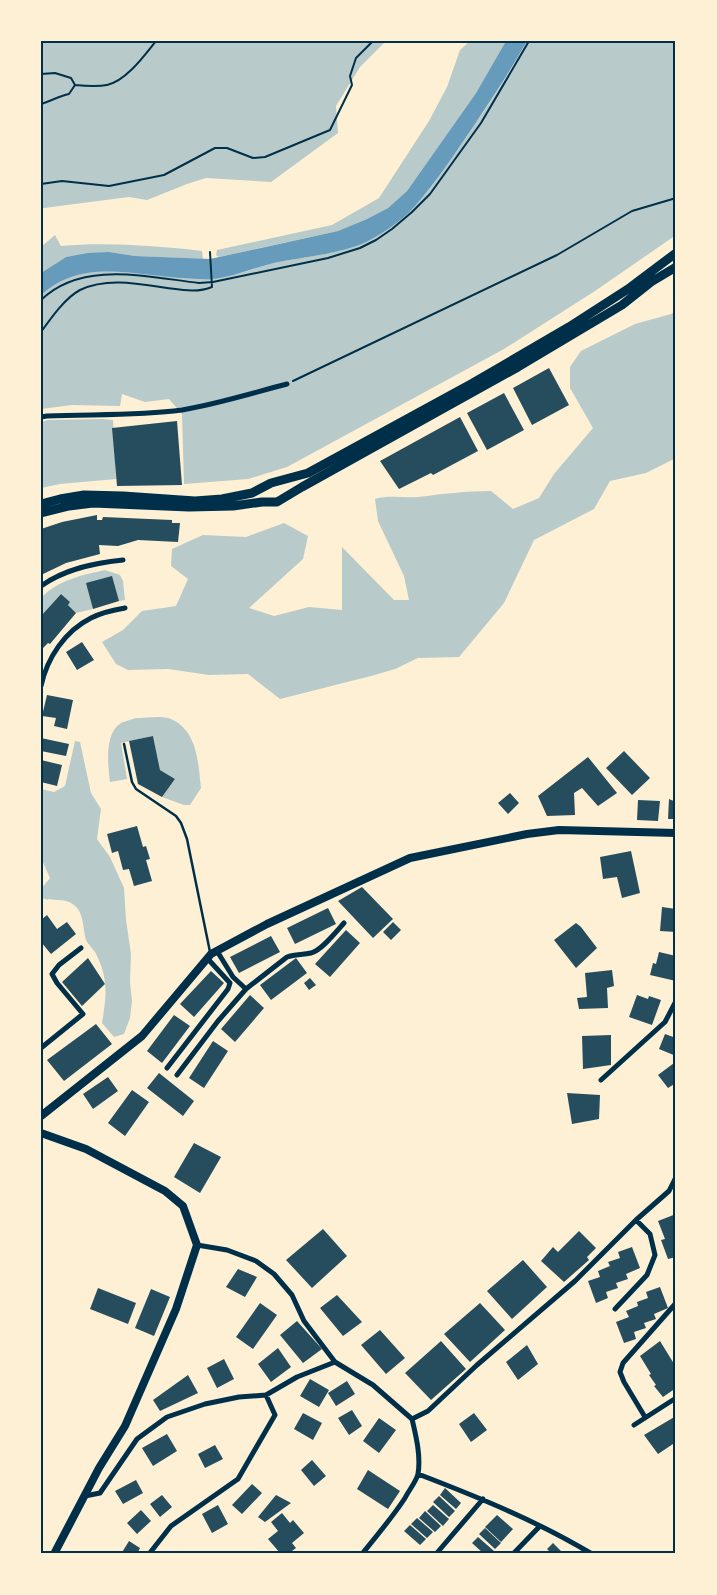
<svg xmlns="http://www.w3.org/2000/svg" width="717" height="1595" font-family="'Fira Sans Condensed',sans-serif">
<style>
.green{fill:#b9caca}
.water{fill:#669bbc}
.building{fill:#264d5e}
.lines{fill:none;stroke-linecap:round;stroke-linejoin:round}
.path{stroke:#003049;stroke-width:2}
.service{stroke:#003049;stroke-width:2.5}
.minor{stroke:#003049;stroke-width:5}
.secondary{stroke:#003049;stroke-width:8}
.primary{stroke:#003049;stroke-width:9}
.neatline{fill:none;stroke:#003049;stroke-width:2}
</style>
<rect width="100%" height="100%" fill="#fdf0d5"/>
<path class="green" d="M41,41H386L360,67L336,106L338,133L271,182L206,178L187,184L147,200L129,197L44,208H41Z
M470,41H506L476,93L407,191L388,208L367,219L338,231L219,257L216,255L217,250L332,225L379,198L429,121L447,87L460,50Z
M527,41H676V235L595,291L504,349L287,467L248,479L184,484L182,414L169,399L145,402L122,394L120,406L72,405L41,409V295C82,258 129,275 178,277C196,278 220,276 238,273C250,271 262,266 274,263C303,257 332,255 359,244C377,238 402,220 415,206C437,181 456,152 475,124C494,97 511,70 527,41Z
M55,235L61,246C108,242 156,246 202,251L203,259L135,256L108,252L66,257L41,273V247Z
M676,311V458L646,473L610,481L594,509L534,540L504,603L459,657L418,658L395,669L371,676L280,699L248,674L209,675L168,669L128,670L116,664L102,642L123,630L142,611L176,606L188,579L171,566L172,549L203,535L246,537L284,523L308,536L303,559L249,608L274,616L309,607L342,610V547L394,600H409L404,576L378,521L375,499C389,495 403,498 418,497C442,494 466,491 491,491L513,509L539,498L554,474L593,428L570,388V367L581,351L635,324L671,314Z
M102,419L113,420L116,479L60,484L41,488V422L48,420Z
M105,570L120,575L123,581L125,600L119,601L87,583L93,609L76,613L68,605L70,602L61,594L41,616V598C58,580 82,575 105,570Z
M136,718C146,718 162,715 171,719C198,731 198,763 201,788L190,805H184L162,797L175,779L160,770L153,736L121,743L127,779L110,782C108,766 104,733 121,723C125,721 131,720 136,718Z
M75,741L80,742L91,793L101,809L97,839L110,857L124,888L126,920L131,954L130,982L132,1001L130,1018L124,1034L114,1037L102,1023C106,997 109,981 97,956C95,950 89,946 86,940C83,930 84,912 74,905C64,897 52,902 41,898V889L50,878L41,858V789L54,792L65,786Z"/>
<path class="water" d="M506,41H527C511,70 493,97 475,124C456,152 437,181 415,206C402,221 377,238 359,245C332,255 302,257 274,263C253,268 233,277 212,279C202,280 192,278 182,278C132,275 82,258 41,295V273L66,257L88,253L109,252L135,256L210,259L338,231L367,219L388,208L407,191L476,93Z"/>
<path class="building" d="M549,368L569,405L532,425L513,388Z
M504,393L524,430L487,450L467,413Z
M460,417L478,451L433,475L431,473L399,489L380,461Z
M177,421L182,485L117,486L112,428Z
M97,515V520H102L103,517L172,520V523H180L178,542L138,540L118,546L99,545L100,554L66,563L41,575V529L62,522Z
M112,576L119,601L93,609L86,583Z
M61,594L70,602L68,605L76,613L50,644L48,643L41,650V616Z
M82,642L94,660L77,670L66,652Z
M47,695L73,700L67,729L54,726L56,718L42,716Z
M153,736L160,770L175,779L162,797L138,784L129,741Z
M41,738L69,744L66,756L41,751Z
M624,751L650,778L632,795L606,768Z
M588,757L617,793L598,806L582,788L574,793L575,815L547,816L538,796Z
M41,760L62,765L57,786L41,782Z
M510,793L519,803L508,814L498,803Z
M669,799L676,802V819H668Z
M638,800L660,801L658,821L637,820Z
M137,826L143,847L146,846L150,859L146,860L152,881L134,886L129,869L123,870L118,851L112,853L107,834Z
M631,851L640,893L622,898L617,877L603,879L600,857Z
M362,887L393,919L373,938L338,901Z
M662,907L676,909V932L660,931Z
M328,908L336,924L295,944L287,928Z
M47,915L57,929L67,922L76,934L51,954L41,942V920Z
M393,922L401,930L391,940L383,932Z
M576,923L581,927L597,948L576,968L554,940Z
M346,930L360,943L330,977L315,964Z
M271,936L280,952L239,973L230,957Z
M659,952L676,956V981L650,975L653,963L656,964Z
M88,958L105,984L82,1006L62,982Z
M296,958L307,973L271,1000L260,985Z
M612,970L614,986L607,988L608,1008L579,1009L577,998L587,997L585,973Z
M211,971L224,983L194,1017L180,1004Z
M310,978L316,985L309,990L304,983Z
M250,995L264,1008L235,1042L221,1029Z
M637,995L648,999L649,996L661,1000L652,1025L629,1017Z
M174,1015L190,1026L162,1063L147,1051Z
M96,1024L112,1044L64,1081L47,1060Z
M665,1034L676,1038V1056L659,1049Z
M611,1035V1065L583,1069L582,1036Z
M213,1041L228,1051L204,1088L189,1078Z
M674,1063L676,1066V1083L668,1088L658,1075Z
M159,1073L194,1101L183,1116L147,1088Z
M108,1077L118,1091L93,1109L83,1094Z
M132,1090L149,1102L125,1136L108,1123Z
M567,1093L600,1095L599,1119L572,1124Z
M194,1143L221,1157L200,1193L174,1177Z
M676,1214V1257L668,1259L661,1240L665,1239L658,1221Z
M323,1229L347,1256L312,1288L286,1260Z
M579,1231L596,1248L587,1257L589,1260L564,1282L541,1261L553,1247L558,1252Z
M632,1247L640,1268L626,1274L628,1279L616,1283L618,1288L606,1292L608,1298L596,1303L588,1281L600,1277L598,1271L610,1266L608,1262L620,1258L618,1252Z
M523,1260L547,1287L512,1319L487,1291Z
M238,1269L257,1277L245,1297L226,1287Z
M660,1287L668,1308L654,1314L656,1319L644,1323L646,1328L634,1332L636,1339L624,1343L616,1322L629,1317L626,1311L638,1306L637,1302L648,1298L646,1292Z
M98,1288L136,1303L128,1324L90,1309Z
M151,1289L170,1297L154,1336L135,1328Z
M337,1295L362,1322L343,1336L320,1308Z
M260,1303L277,1315L253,1349L236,1337Z
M480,1303L505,1330L470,1362L444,1334Z
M297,1321L322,1349L303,1363L280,1335Z
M380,1330L405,1358L386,1374L361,1345Z
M441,1341L466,1369L431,1400L405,1373Z
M660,1341L676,1367V1388L663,1397L654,1386L656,1385L649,1375L651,1374L640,1356Z
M527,1345L538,1364L518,1380L506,1362Z
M278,1348L291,1367L271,1382L258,1364Z
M224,1359L234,1379L217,1388L207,1368Z
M188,1375L198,1393L160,1411L153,1400Z
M310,1379L329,1390L319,1407L300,1396Z
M347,1381L355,1394L336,1406L328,1393Z
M352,1410L362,1426L349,1435L338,1418Z
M303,1413L322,1423L313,1440L294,1429Z
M474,1413L487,1430L471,1442L459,1424Z
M676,1416V1442L658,1454L644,1435Z
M379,1418L396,1430L379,1453L363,1441Z
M167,1434L177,1451L153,1466L142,1448Z
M215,1445L223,1459L205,1468L198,1454Z
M312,1460L326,1476L314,1486L301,1470Z
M368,1470L400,1491L388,1509L357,1489Z
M136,1480L143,1493L123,1504L115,1491Z
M252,1484L262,1493L242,1514L232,1505Z
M445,1488L461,1503L456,1509L440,1495Z
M162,1495L172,1507L160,1517L150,1504Z
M276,1495L291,1503L265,1522L258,1517Z
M439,1496L455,1511L449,1517L433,1502Z
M218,1505L228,1524L212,1533L202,1514Z
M433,1505L449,1519L443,1526L427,1511Z
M141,1510L151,1521L137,1534L127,1523Z
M425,1511L441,1526L435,1532L419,1518Z
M282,1513L290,1523L293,1520L304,1533L292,1543L296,1548L288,1554H284L282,1551L280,1553L268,1539L278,1531L271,1522Z
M497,1515L513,1529L501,1542L485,1527Z
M417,1518L433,1532L427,1538L411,1524Z
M410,1525L426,1539L420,1545L404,1531Z
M485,1528L501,1543L495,1549L479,1534Z
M478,1537L494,1551L491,1554H484L472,1543Z
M129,1541L140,1548L137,1554H121Z
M553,1543L564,1554H552L547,1549Z"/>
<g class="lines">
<path class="path" d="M41,74L55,73L71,78L75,85L69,94C59,96 51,101 41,104
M75,85C85,86 97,87 107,85C126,81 144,56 156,41
M41,184L62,181L109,186L164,175L215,148H227L253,158L265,157L330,130L352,85L350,76L356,58L373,41
M41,300C82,260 147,277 199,283L213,282L328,258L360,248L376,240L392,229L412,212L430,194L481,123L529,41
M41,332C51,318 65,298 80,290C107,277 140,284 167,288C182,290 198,293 212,287L210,252
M293,381L557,255L632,211L676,198"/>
<path class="service" d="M124,744L132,782L136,789L176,816L181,823L187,839L210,952"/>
<path class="minor" d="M41,417L47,416C92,414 137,416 182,410C217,404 252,393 287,384
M41,586C65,569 94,563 123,560
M41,686C47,658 65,631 91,618C101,613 113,610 125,608
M217,951L233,977L246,989
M41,1048L83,1014L57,983L52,974L59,965L81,948
M167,1068L228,989L230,983L207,958
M177,1075L218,1021L246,989L287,957C295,954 302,955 311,953C321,951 336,932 344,923
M601,1080L665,1022L676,1001
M197,1245L227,1250L256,1261L274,1274L292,1295L304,1321L335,1362L373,1385L412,1419
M615,1309L647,1275L655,1255L650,1234L636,1220
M645,1417L624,1382L620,1372L623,1363L676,1303
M412,1419L428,1411L477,1365L575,1281L636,1220L669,1191L676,1177
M634,1425L676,1398
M418,1474C478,1497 537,1521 592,1554
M85,1496L100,1493L137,1439L167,1417L205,1404L239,1397L266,1395L297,1377L335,1362
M149,1554L171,1526L238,1479L275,1415L266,1395
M362,1554C377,1535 392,1518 405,1498C409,1490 416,1482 418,1474C421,1456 416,1436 412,1419
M436,1554L483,1499
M513,1554L540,1526"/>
<path class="secondary" d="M41,1116L142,1036L211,954L267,924L410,858L527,834L559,830L676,833
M41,1133L86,1149L165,1191L183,1206L197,1245L176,1309L125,1426L99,1468L54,1554"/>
<path class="primary" d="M41,504L60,499L84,495L123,496L195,501L222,499L252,493L271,483L308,473L473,383L569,327L628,289L676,253
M41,513L69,506L93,503L189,507L233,506L262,502H277L302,487L518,367L622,305L651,282L676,267"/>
</g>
<rect width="717" height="1595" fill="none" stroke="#fdf0d5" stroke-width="85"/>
<rect x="42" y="42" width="632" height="1510" class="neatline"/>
</svg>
